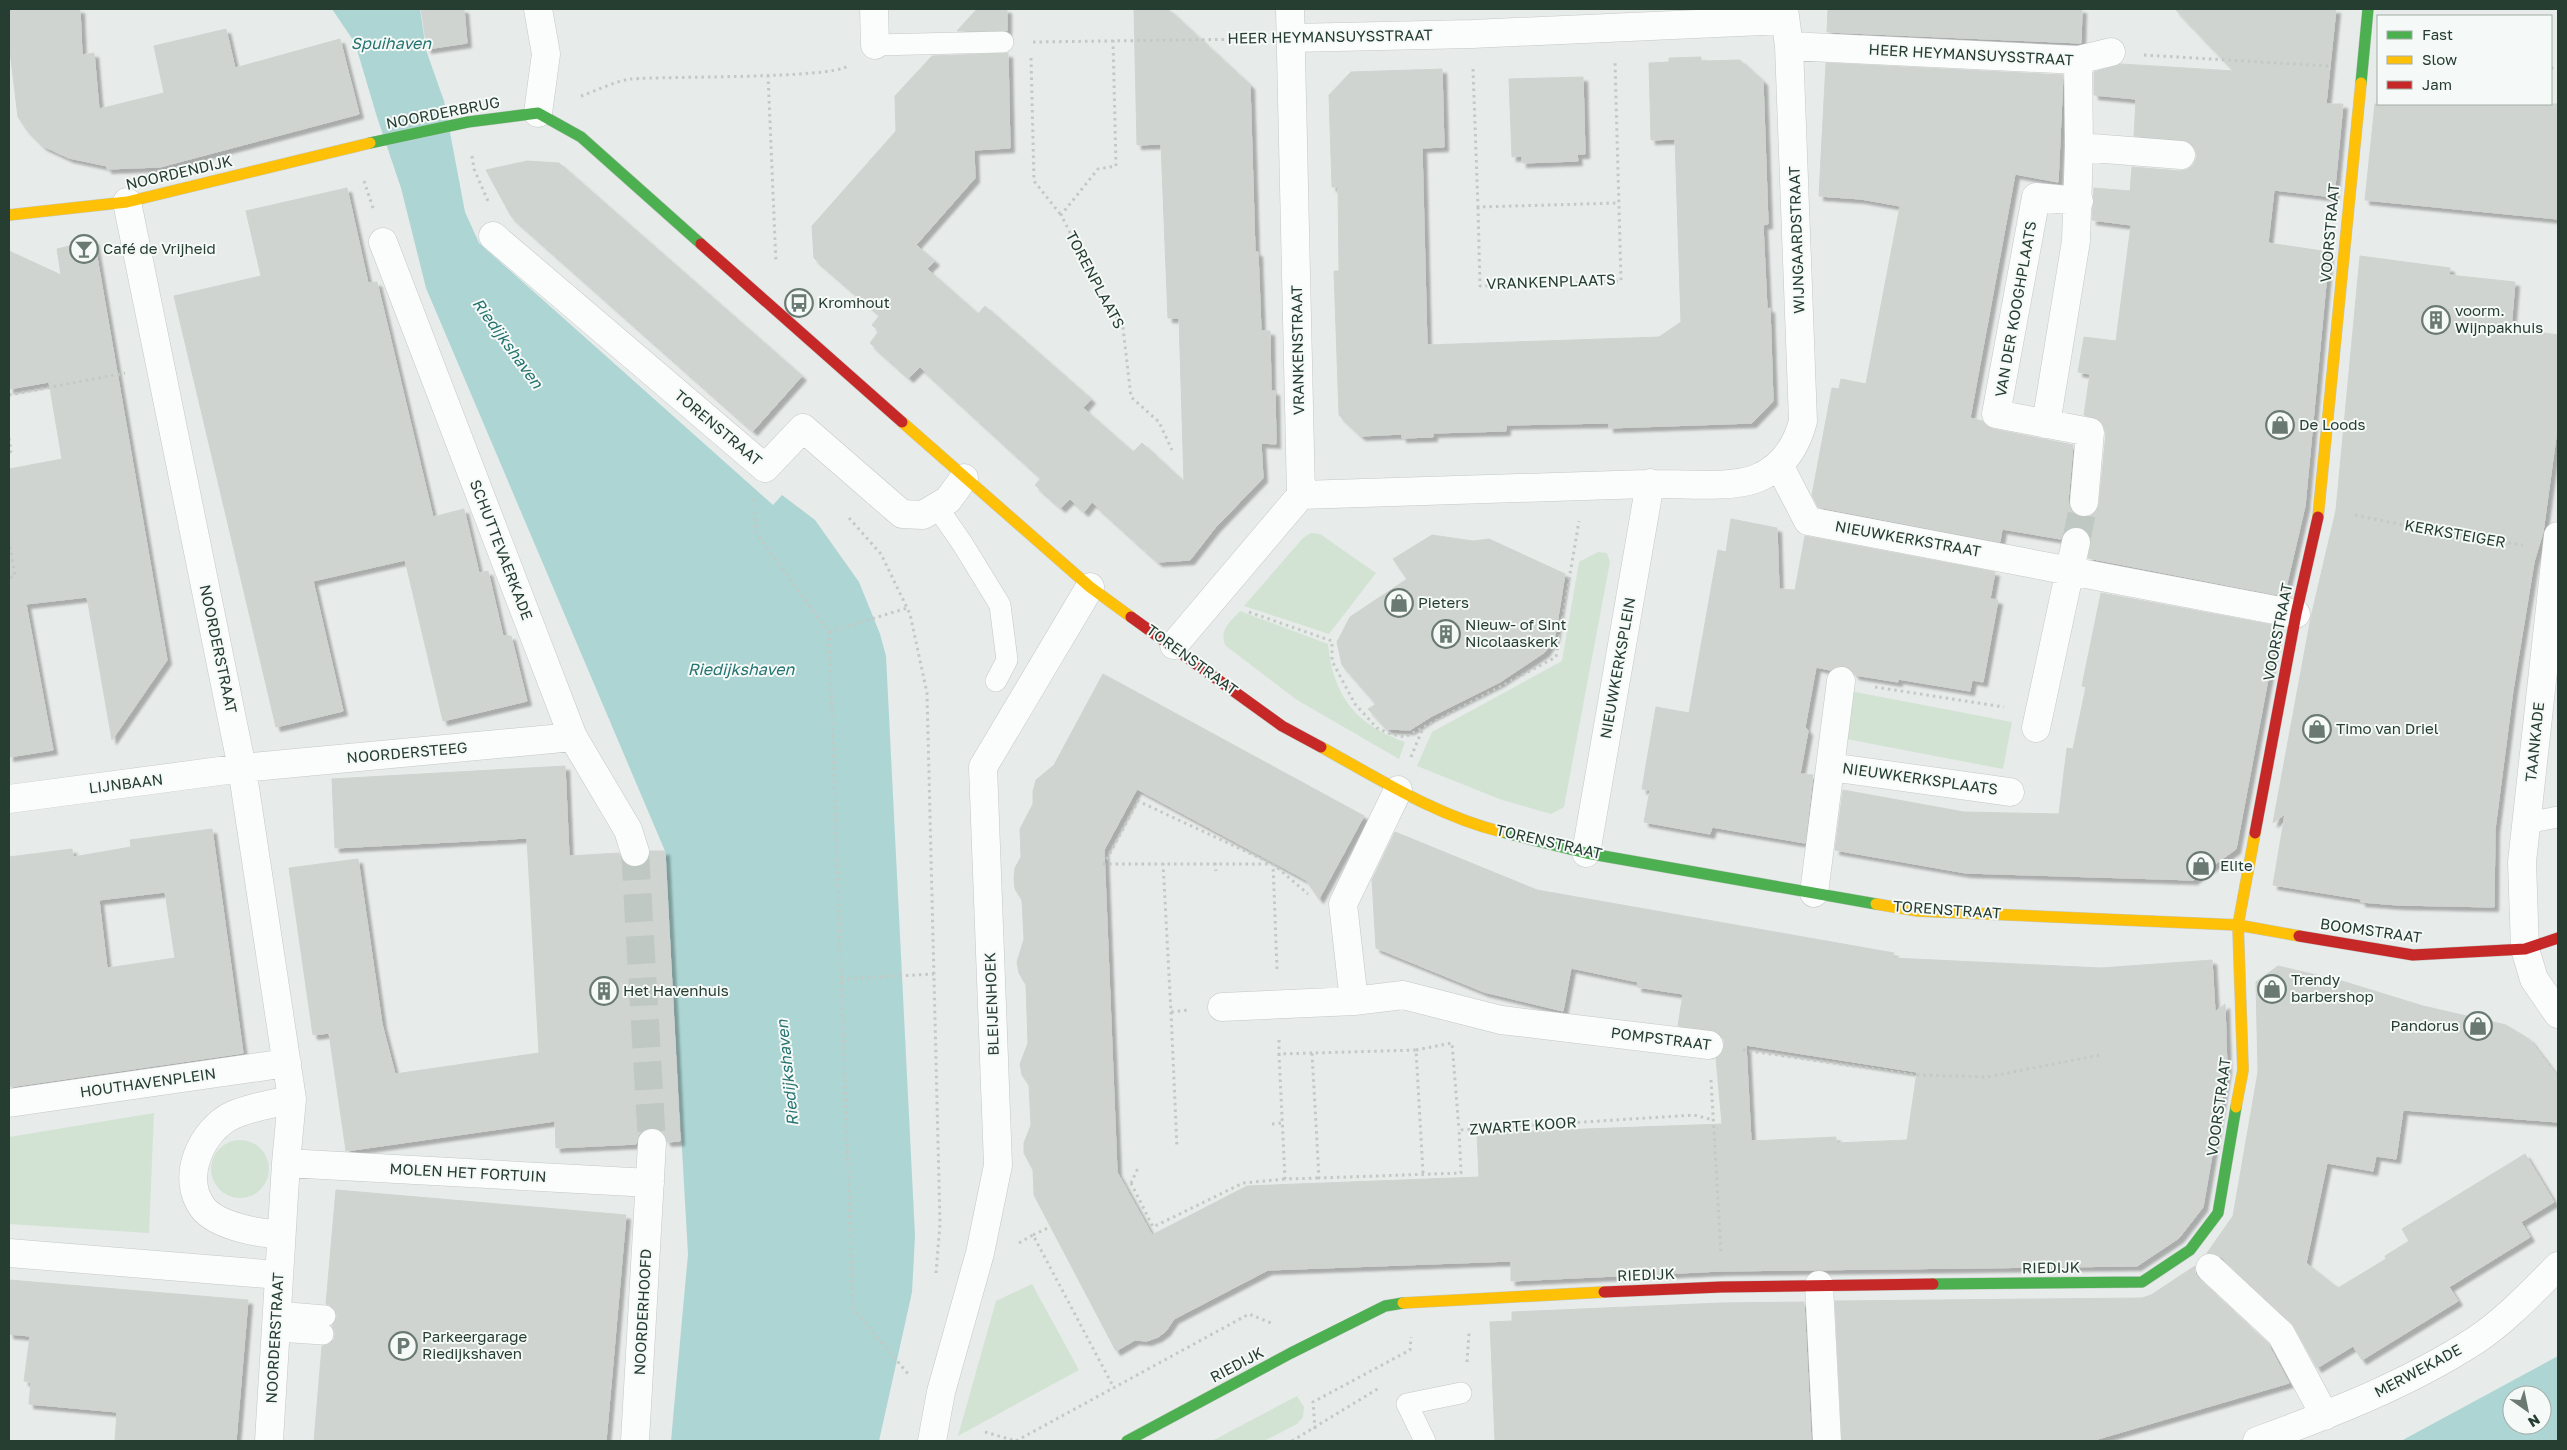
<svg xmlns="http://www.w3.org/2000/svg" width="2567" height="1450" font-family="'Golos Text',sans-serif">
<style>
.green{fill:#d2e3d4}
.water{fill:#acd5d3;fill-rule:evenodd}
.building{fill:#cfd4d1;stroke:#d0d4d1;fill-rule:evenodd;filter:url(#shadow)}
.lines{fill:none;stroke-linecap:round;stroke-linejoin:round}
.street-tunnel{stroke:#c0c8c4;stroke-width:28;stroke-dasharray:28 14;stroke-linecap:butt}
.lane-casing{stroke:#c4c8c6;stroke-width:22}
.street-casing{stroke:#c4c8c6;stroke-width:29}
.fast-casing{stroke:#c2c8c5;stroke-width:12}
.slow-casing{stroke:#c2c8c5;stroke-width:12}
.jam-casing{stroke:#c2c8c5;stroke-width:12}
.path{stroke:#c3cac6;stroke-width:3;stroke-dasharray:2.5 4;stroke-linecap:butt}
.lane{stroke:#fbfcfc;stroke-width:21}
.street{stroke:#fbfcfc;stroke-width:28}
.fast{stroke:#4caf50;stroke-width:11}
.slow{stroke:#ffc107;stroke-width:11}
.jam{stroke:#c62828;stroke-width:11}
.labels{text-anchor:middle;stroke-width:4;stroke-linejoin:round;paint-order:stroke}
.street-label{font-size:15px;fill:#263d32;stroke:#f5f9f7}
.poi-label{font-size:15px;fill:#263d32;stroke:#f5f9f7;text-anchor:start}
.water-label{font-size:16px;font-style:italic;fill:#257471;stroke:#f5f9f7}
</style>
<defs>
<filter id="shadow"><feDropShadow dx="4.5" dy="4.5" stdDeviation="1" flood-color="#0004"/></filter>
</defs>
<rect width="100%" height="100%" fill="#e7ebe9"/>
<path class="green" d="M1311,533L1320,534L1376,573L1329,634L1244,606L1303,538Z
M1598,552L1607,553L1610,562L1564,807L1551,814L1502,800L1417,766L1432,732L1562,661L1579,562Z
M1240,611L1328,644C1333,696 1356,725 1405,742L1399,759L1297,700L1226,646C1218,631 1230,622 1240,611Z
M1850,691L2012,722L2003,769L1841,738Z
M154,1113L149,1233L9,1224V1137Z
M211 1169a29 29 0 1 1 58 0a29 29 0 1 1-58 0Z
M1032,1284L1079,1370L958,1436L996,1301Z
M1297,1396L1304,1407L1303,1417L1297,1424L1264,1441H1212Z"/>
<path class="water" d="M332,9H420L426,50L444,101L465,212L479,243L773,505L782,495L815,520L859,582L880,634L886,656L915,1236L912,1292L879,1441H671L688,1254L665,851L426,288L401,188L377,117L355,43Z
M2558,1356V1441H2401ZM2512,1395H2542V1425H2512Z"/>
<path class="building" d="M9,9H80L82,55L94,53L99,109L164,93L154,46L226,29L235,68L340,39L359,114L160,167L107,169V166L69,158L43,146L26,129L18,117L9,43Z
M421,9H464L467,43L427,49Z
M977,9H1007V31H957Z
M1134,9H1168L1250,85L1255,252H1258L1261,331H1270L1271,391H1275L1276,444L1261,443L1263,478L1215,528L1190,560L1158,562L1092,502L1084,512L1070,499L1061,508L1035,485L1041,478L920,367L909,378L870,343L879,331L872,325L880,315L814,258L812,226L896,131L895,96L932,56L1008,53L1010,148L974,150L975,178L916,245L935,261L927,269L978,314L985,306L1091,399L1083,408L1133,452L1142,443L1184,482L1179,318H1168L1161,144L1137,145Z
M1828,9H2082L2081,43L1827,32Z
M2175,9H2336L2326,104H2343L2334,197L2274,190L2268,243L2329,252L2305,506L2284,596L2088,558L2091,538L2087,531L2079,527H2072L2065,531L2061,539L2002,529L2000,542L1818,507L1812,495L1832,388L1839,389L1841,379L1866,384L1900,206L1861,199L1819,196L1826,63L2063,75L2058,182L2015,174L1970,418L1982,421L1993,429L2073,445L2068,501L2070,508L2075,514L2083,518L2090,516L2096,511L2099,504L2106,433L2100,420L2084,415L2090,374L2078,372L2084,337L2116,341L2131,225L2092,220L2094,188L2130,191L2132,167L2180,171L2188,169L2194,164L2197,156L2195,148L2189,142L2183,140L2134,136L2136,99L2094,95V72L2121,64L2234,71Z
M1701,57V61L1740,60L1763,81L1768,224L1763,225L1767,309L1770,308L1773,401L1752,423L1609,428V423L1506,425V431L1433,433V437L1402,438V434L1361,436L1339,415L1334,271H1339L1338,187H1332L1329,95L1351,72L1442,69L1444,147L1422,148L1427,345L1659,337L1681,322L1675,139L1651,140L1649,63L1669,62V58Z
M1583,77L1585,154H1577L1578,161L1522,163V156L1512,157L1509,79Z
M2375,104H2558V219L2365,200Z
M527,161L559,163L802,376L753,431L511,216L486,170Z
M347,188L368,283L377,282L433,517L464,509L479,573L488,571L503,636H511L527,701L443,721L405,560L313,581L343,711L276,727L174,296L261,276L246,211Z
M94,240L167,660L112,740L87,597L26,604L53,750L9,757V469L62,459L49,382L9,389V251L61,275L57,249Z
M2360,256L2450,268L2449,275L2515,282L2511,328L2558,335V422L2543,532L2534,562L2513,690L2495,829L2494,907L2398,905L2361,902V899L2273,885L2285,814L2273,823L2311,617L2336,510Z
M1731,519L1777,528L1779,589L1795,590L1805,536L1995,572L1990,599L1998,600L1983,682L1972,680L1970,691L1898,679V682L1855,675L1851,669L1843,666L1830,670L1816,667L1805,727L1808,731L1800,774L1813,775L1805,843L1712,827L1710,834L1644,822L1650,790L1642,789L1656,707L1689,713L1718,550L1726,552Z
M1432,535L1473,541L1489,539L1565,574L1555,636L1545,652L1500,682L1432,716L1410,730L1387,729L1368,709L1376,704L1342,665L1337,642L1350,617L1407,579L1393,559Z
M2101,593L2278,626L2236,849L2193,880L1966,873L1835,850L1843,790L1964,812L2059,814L2067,748L2073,749L2086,687L2082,686Z
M1103,674L1364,816L1319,899L1306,880L1137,789L1104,850L1117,1172L1152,1235L1247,1186L1479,1177L1477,1133L1722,1124L1716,1058L1724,1047V1039L1719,1033L1711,1030L1678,1026L1683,994L1637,987L1638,982L1571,968L1563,1011L1484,992L1376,948L1372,880L1395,832L1537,890L1894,953L1893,958L2101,968L2212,960L2215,1012L2225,1004L2227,1069L2203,1207L2179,1238L2137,1266L1721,1271L1511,1281V1261L1268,1270L1174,1319L1166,1331L1158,1337L1147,1341L1135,1340L1116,1351L1034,1195L1033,1170L1024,1153V1143L1031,1125L1029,1085L1022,1075L1020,1064L1028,1043L1026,985L1019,973L1017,962L1024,939L1022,900L1015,889L1014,879L1015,868L1021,857L1020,829L1033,804V791L1036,780L1054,765ZM1746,1045L1917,1072L1907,1140L1836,1143V1137L1751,1141Z
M565,766L569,856L619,853L625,864L631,867H639L647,862L650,851H665L680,1141L667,1142L661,1130L652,1127L645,1129L639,1134L636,1144L556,1148L555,1121L346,1151L329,1033L313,1035L289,868L358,859L382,1024L395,1074L539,1053L527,838L335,848L332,779Z
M212,829L243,1053L9,1087V857L72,849L73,857L131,847L130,840ZM165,892L175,958L107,968L99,900Z
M2278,966L2342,981L2423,1006L2506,1025L2529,1039L2558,1077V1122L2403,1110L2396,1159L2376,1156L2373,1171L2327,1163L2306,1263L2338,1288L2386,1259L2385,1256L2409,1241L2402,1229L2525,1154L2554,1202L2521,1222L2530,1237L2449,1287L2458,1301L2362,1360L2353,1346L2317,1368L2292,1323L2221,1257L2207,1253L2233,1216L2258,1072L2256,982Z
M336,1190L626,1215L606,1441H314L322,1346L334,1340L335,1334L332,1326L337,1317L332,1306L326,1304Z
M2195,1266V1273L2199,1279L2268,1344L2289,1383L2091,1441H1842L1835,1301L2142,1298L2151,1295Z
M9,1280L248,1300L236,1441H115L117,1412L29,1404L31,1382L24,1381L30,1336L9,1334Z
M1804,1302L1811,1441H1495L1490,1322L1512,1321V1312L1721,1303Z"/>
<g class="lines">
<path class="street-tunnel" d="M2076,542L2084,502
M635,852L652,1143"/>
<defs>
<path id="lane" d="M875,45L1003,42
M937,507L962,543L1000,605L1007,660L996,681
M2526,823L2558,817
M277,1312L325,1316
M277,1331L323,1334
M1425,1441L1407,1404L1461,1393"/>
<path id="street" d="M538,9L546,54L538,113
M874,9L875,45
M1292,38L1472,34L1785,20
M1789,46L2078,60L2111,52
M2078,60L2079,147L2181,155
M2079,201L2036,197L1996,414L2090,432L2084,502
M127,202L242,768L292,1099L286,1163L269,1441
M493,236L765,468L803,428L902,514L923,515L948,500L964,478
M383,242L573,737L628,830L635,852
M2046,424L2076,241L2079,147
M1779,465L1808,521L2296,614
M1301,495C1416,491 1531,487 1646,484C1676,483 1728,489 1755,479C1782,469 1796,448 1803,421L1789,46L1784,9
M2558,536L2522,862L2525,949L2534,979L2558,1014
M1174,645L1301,495L1290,9
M2036,728L2076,542
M1830,767L2010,792
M9,799L242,768L573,737
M1586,853L1650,483
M1814,893L1841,681
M1354,1001L1343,904L1398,790
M1222,1007L1354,1001L1403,995L1501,1020L1709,1045
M9,1103L287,1063
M286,1163L650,1183
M281,1234C260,1234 217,1226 203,1208C180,1178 201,1130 233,1115C251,1107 273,1104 292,1099
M9,1253L279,1275
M2210,1268L2281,1334L2325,1416
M1819,1285L1827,1441
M635,1441L652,1143
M932,1441L941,1392L980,1253L998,1165L983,767L1090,587
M2257,1441C2333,1413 2408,1384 2476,1340C2506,1320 2533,1291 2558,1266"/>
<path id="fast" d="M2361,83L2368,9
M370,143L468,122L538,113L581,137L701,244
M1502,832L1586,853L1876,904
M1933,1284L2142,1282L2190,1250L2218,1213L2236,1107
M1127,1441L1291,1353L1385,1306L1403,1303"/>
<path id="slow" d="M9,215L127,202L370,143
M902,422L1090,587L1131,617
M2318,517L2361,83
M1321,747C1379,779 1437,816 1502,832
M1876,904L1918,911L2238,925L2299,936
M2236,1107L2243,1070L2238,925L2255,833
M1403,1303L1604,1292"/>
<path id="jam" d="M701,244L902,422
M1131,617L1282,726L1321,747
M2255,833L2296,614L2318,517
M2299,936L2413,955L2525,949L2558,938
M1604,1292L1721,1287L1933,1284"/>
</defs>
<use href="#lane" class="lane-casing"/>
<use href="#street" class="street-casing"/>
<use href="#fast" class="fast-casing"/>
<use href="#slow" class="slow-casing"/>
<use href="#jam" class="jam-casing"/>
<path class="path" d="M1113,40L1116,166L1098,169L1061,215L1101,293L1123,328L1131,397L1159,422L1172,450
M1033,42L1255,39
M2144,55L2328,66
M1031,58L1034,181L1061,215
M2551,68L2558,69
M1473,69L1478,207L1619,203
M768,75L776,263
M581,96C596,91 615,81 631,79C666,76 830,79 848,66
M472,156L474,169L488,201
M364,181L373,208
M1478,207L1480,286L1621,281L1615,62
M9,395L125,373
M9,438L11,451L9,453
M754,499L756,533L829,632L853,1309L909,1375
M2355,515L2451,535L2523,545
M849,518L881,554L910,614L927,693L940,1224L936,1273
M9,540L15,576L9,578
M1249,612L1332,641V661L1355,704L1377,728L1391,734L1405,737L1556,657L1579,521
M829,632L907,608
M1875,687L2004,707
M1411,757L1423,728
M1163,863L1171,1012L1188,1010
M1215,863L1216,871
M1277,969L1273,864H1104L1138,801L1273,864L1308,894
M841,979L934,974
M1171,1012L1177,1148
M1279,1040V1054
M1416,1050L1452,1043L1459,1130
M1743,1050L1917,1075L1987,1077L2100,1055
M1312,1053L1279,1054L1285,1179L1319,1178
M1711,1080L1721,1253
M1272,1124L1282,1123
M1423,1173L1416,1050L1312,1053L1319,1178L1461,1173L1459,1130L1694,1115L1713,1120
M1131,1183L1153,1227L1243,1183L1285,1179
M1125,1186L1131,1183L1138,1168
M1033,1235L1050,1227
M1019,1243L1033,1235L1114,1388
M1467,1362L1469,1333
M1315,1429L1313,1402L1410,1350L1411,1337
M985,1432L1016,1441L1249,1314L1271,1323
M1292,1441L1379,1388"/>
<use href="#lane" class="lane"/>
<use href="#street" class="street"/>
<use href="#fast" class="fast"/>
<use href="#slow" class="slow"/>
<use href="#jam" class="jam"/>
</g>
<defs>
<symbol id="bar-ring" viewBox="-11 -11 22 22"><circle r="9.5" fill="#f5f9f7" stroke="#6a7a72" stroke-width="1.5"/><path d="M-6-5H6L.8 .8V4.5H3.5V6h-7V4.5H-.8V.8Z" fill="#6a7a72"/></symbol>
<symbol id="bus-ring" viewBox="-11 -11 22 22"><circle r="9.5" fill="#f5f9f7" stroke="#6a7a72" stroke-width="1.5"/><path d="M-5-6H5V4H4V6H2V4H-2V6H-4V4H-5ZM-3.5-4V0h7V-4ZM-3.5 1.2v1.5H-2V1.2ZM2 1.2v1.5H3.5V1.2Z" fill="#6a7a72"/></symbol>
<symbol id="building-ring" viewBox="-11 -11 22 22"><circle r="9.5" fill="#f5f9f7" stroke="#6a7a72" stroke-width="1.5"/><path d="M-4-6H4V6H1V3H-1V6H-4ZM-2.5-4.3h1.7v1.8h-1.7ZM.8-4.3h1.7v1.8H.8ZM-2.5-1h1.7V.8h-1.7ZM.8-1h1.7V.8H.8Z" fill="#6a7a72"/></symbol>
<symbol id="shop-ring" viewBox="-11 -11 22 22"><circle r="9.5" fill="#f5f9f7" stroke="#6a7a72" stroke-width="1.5"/><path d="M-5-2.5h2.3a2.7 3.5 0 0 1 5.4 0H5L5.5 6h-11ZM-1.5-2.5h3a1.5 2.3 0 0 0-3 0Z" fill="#6a7a72"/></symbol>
<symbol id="parking-ring" viewBox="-11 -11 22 22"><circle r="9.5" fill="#f5f9f7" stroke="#6a7a72" stroke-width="1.5"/><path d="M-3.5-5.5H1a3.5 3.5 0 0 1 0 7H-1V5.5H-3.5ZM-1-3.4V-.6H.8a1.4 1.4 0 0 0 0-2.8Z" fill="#6a7a72"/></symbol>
</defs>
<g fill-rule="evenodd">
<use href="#bar-ring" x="68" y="233" width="32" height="32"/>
<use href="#bus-ring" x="783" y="287" width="32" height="32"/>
<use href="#building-ring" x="2420" y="304" width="32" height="32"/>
<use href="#shop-ring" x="2264" y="409" width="32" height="32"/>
<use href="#shop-ring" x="1383" y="587" width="32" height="32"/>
<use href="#building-ring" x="1430" y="618" width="32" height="32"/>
<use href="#shop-ring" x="2301" y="713" width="32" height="32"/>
<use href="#shop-ring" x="2185" y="850" width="32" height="32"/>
<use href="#shop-ring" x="2256" y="973" width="32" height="32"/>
<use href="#building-ring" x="588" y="975" width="32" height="32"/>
<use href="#shop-ring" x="2462" y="1010" width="32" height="32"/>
<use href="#parking-ring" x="387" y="1330" width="32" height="32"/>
</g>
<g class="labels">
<g class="street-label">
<text transform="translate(1330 37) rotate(-1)" y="5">HEER HEYMANSUYSSTRAAT</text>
<text transform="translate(1971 55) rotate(3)" y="5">HEER HEYMANSUYSSTRAAT</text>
<text transform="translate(443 113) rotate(-11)" y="5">NOORDERBRUG</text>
<text transform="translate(179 173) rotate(-13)" y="5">NOORDENDIJK</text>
<text transform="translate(2330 233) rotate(-85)" y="5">VOORSTRAAT</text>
<text transform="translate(1797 240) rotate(-92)" y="5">WIJNGAARDSTRAAT</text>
<text transform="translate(1095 280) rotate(62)" y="5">TORENPLAATS</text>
<text transform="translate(1551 282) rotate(-2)" y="5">VRANKENPLAATS</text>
<text transform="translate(2016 309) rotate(-80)" y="5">VAN DER KOOGHPLAATS</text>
<text transform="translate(1298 350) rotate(-91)" y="5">VRANKENSTRAAT</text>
<text transform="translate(718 428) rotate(40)" y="5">TORENSTRAAT</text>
<text transform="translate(2455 534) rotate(10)" y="5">KERKSTEIGER</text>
<text transform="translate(1908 539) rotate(10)" y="5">NIEUWKERKSTRAAT</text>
<text transform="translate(501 550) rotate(69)" y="5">SCHUTTEVAERKADE</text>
<text transform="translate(2278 632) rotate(-79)" y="5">VOORSTRAAT</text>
<text transform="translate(218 649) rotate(78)" y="5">NOORDERSTRAAT</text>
<text transform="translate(1192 660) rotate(36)" y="5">TORENSTRAAT</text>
<text transform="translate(1618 668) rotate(-80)" y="5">NIEUWKERKSPLEIN</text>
<text transform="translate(2535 742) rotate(-84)" y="5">TAANKADE</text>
<text transform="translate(407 753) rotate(-5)" y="5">NOORDERSTEEG</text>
<text transform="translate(1920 779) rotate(8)" y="5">NIEUWKERKSPLAATS</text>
<text transform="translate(126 784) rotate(-7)" y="5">LIJNBAAN</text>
<text transform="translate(1549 842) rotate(13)" y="5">TORENSTRAAT</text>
<text transform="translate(1947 910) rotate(4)" y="5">TORENSTRAAT</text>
<text transform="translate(2371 931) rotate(8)" y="5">BOOMSTRAAT</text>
<text transform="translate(992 1004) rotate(-92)" y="5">BLEIJENHOEK</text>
<text transform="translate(1661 1039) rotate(7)" y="5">POMPSTRAAT</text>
<text transform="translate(148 1083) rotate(-8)" y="5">HOUTHAVENPLEIN</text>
<text transform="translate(2219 1107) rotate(-82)" y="5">VOORSTRAAT</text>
<text transform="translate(1523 1126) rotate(-4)" y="5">ZWARTE KOOR</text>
<text transform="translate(468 1173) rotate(3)" y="5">MOLEN HET FORTUIN</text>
<text transform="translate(2051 1268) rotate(-1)" y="5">RIEDIJK</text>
<text transform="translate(1646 1275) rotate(-2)" y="5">RIEDIJK</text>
<text transform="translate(643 1312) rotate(-87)" y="5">NOORDERHOOFD</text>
<text transform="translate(275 1338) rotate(-87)" y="5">NOORDERSTRAAT</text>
<text transform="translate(1237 1365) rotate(-28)" y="5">RIEDIJK</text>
<text transform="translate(2418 1371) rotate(-28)" y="5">MERWEKADE</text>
</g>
<g class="poi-label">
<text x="103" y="254">Café de Vrijheid</text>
<text x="818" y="308">Kromhout</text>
<text x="2455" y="316">voorm.<tspan x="2455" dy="17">Wijnpakhuis</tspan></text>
<text x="2299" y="430">De Loods</text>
<text x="1418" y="608">Pieters</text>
<text x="1465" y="630">Nieuw- of Sint<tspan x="1465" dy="17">Nicolaaskerk</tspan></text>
<text x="2336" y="734">Timo van Driel</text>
<text x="2220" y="871">Elite</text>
<text x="2291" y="985">Trendy<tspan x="2291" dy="17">barbershop</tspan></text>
<text x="623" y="996">Het Havenhuis</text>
<text x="2459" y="1031" text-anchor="end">Pandorus</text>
<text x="422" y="1342">Parkeergarage<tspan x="422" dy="17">Riedijkshaven</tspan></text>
</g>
<g class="water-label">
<text x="391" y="49">Spuihaven</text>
<text transform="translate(508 343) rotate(54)" y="6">Riedijkshaven</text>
<text x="741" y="675">Riedijkshaven</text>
<text transform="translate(787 1073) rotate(-96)" y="6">Riedijkshaven</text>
</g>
</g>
<rect width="2567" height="1450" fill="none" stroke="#263d32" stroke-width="20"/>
<rect x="2377" y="15" width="175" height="90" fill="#f5f9f7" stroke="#a2aea8"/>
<rect x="2387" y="31" width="25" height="8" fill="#4caf50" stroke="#a2aea8"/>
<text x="2422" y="40" font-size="15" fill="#263d32">Fast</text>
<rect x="2387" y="56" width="25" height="8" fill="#ffc107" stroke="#a2aea8"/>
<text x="2422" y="65" font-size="15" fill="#263d32">Slow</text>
<rect x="2387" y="81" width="25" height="8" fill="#c62828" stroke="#a2aea8"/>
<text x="2422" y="90" font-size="15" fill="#263d32">Jam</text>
<g transform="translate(2527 1410) rotate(147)"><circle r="24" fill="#f5f9f7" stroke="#a2aea8"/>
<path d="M0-4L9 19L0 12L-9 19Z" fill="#6a7a72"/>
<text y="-8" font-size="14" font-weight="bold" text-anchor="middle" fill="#263d32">N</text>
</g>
</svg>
